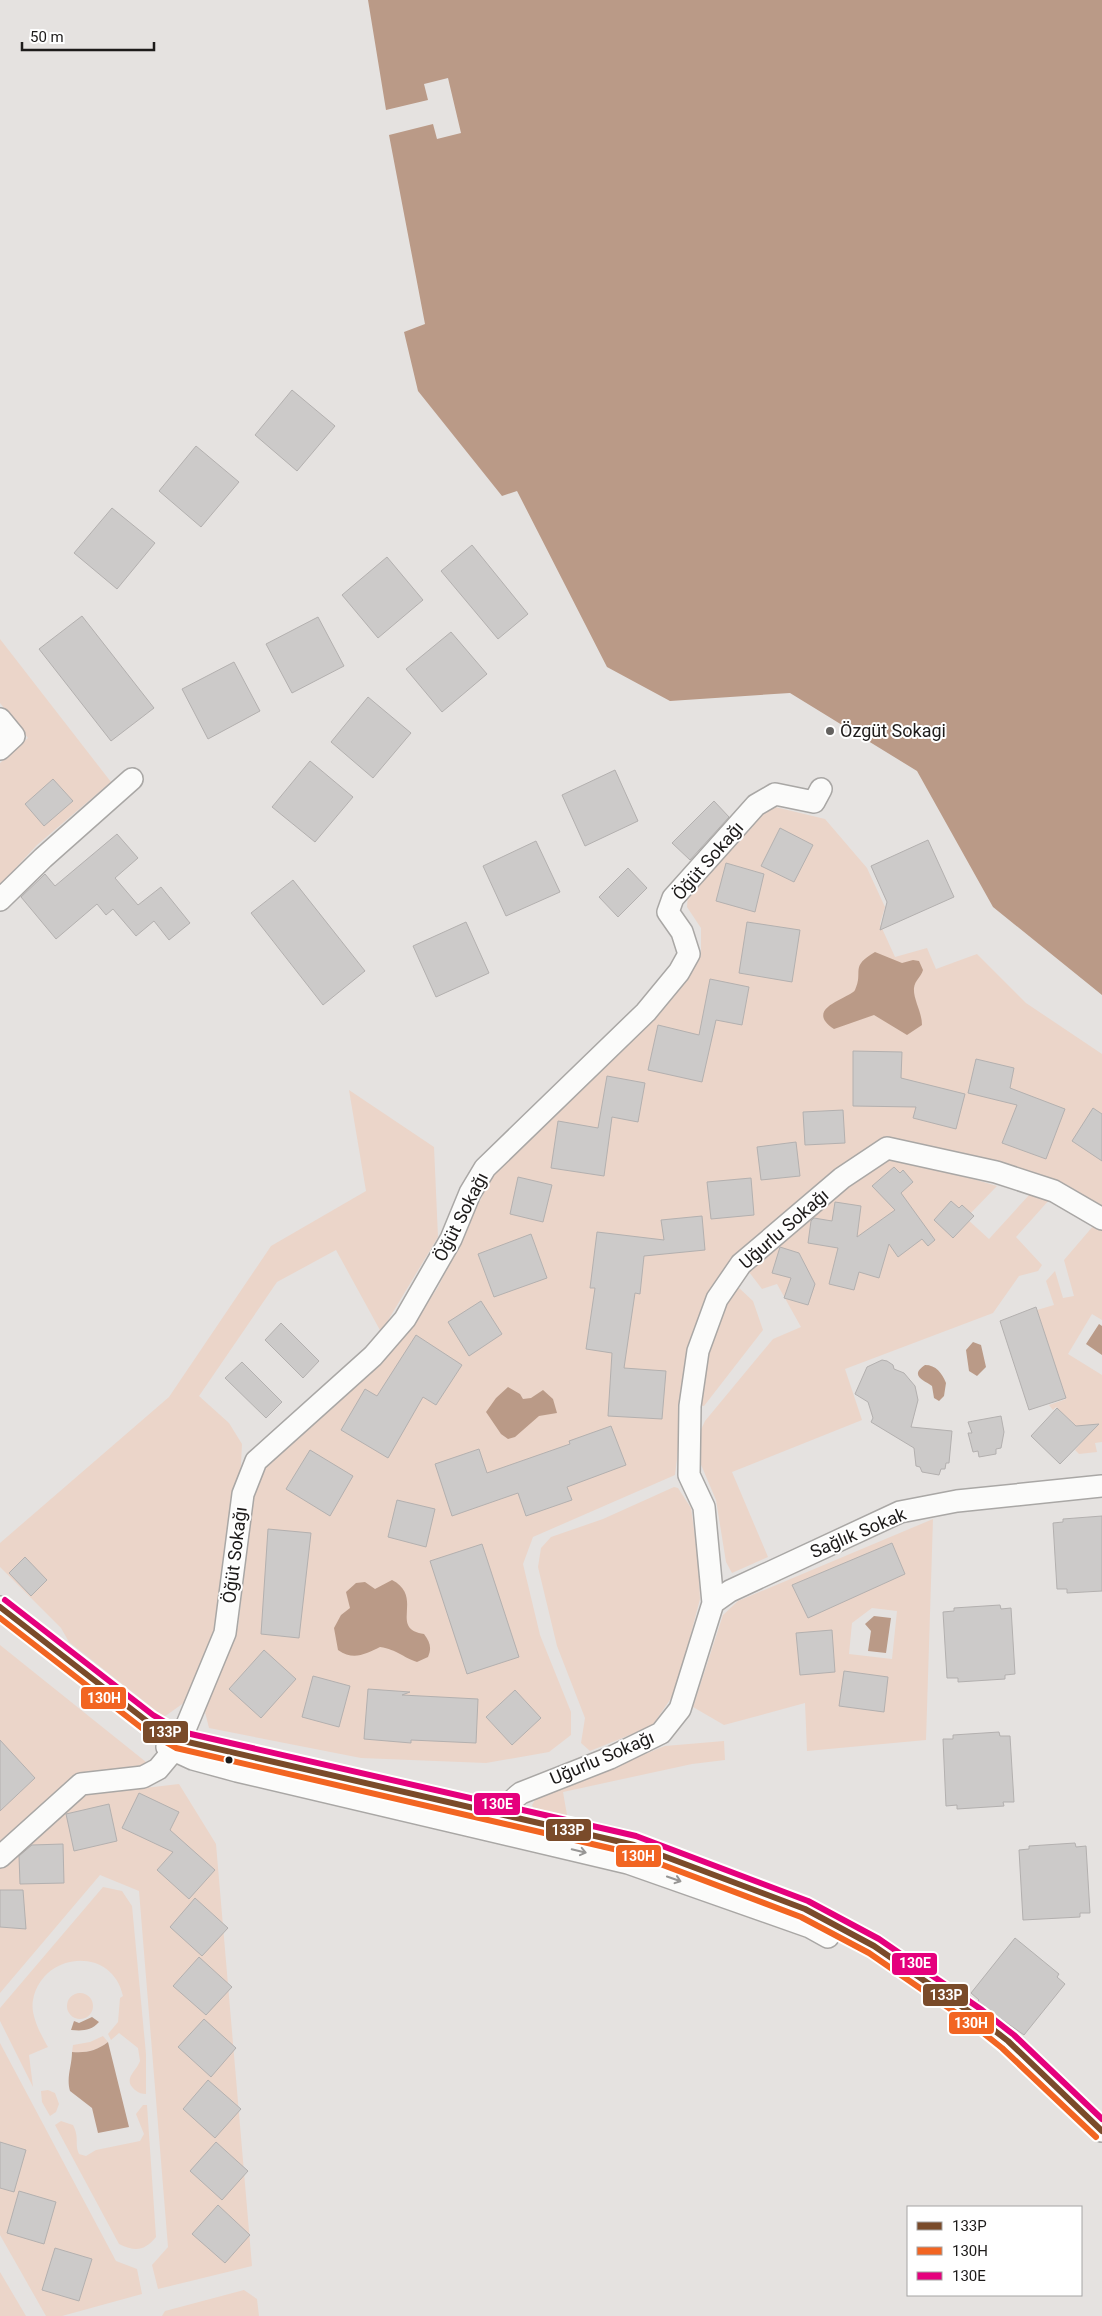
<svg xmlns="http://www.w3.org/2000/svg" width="1102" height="2316" font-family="Roboto,sans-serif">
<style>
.green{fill:#ebd5c9;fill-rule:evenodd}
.water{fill:#ba9a87}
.building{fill:#cccac9;stroke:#b3b0af}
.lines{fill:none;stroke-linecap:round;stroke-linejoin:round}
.minor-casing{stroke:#a9a7a5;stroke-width:24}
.minor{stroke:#fbfbfa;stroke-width:21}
.bus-1-casing{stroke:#fff;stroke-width:10}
.bus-2-casing{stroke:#fff;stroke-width:10}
.bus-3-casing{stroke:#fff;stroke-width:10}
.bus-1{stroke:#7a4b2a;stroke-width:6}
.bus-2{stroke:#f26522;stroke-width:6}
.bus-3{stroke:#e5007d;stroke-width:6}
.oneway{stroke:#979695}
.poi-dot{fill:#63615f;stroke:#fff;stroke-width:2}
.bus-dot{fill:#1d1b1a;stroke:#fff;stroke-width:2}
.labels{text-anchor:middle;stroke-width:4;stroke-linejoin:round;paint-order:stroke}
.poi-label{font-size:18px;fill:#1d1b1a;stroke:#fff;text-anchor:start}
.street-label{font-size:18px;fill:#1d1b1a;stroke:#fff}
.line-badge{stroke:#fff;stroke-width:2}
.badge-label{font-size:14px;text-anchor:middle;font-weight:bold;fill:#fff}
</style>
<rect width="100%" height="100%" fill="#e5e2e0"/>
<path class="green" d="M0,639L111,782L37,845L0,885V763L28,738L0,703Z
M771,806L825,819L867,868L885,907L880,924L895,957L927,948L936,969L977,954L1026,1003L1102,1054V1206L1067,1185L1005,1163L885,1140L739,1258L691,1344L675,1475L533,1537L523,1564L540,1635L571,1712V1735L549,1752L486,1763L361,1758L209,1728L204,1708L238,1627L254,1490L263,1466L410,1329L438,1287L494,1172L687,979L701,955V928L687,907L688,894L759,811Z
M349,1090L434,1147L438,1237L381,1332L336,1250L277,1282L199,1396L229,1423L242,1444L241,1465L233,1509L218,1626L185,1702L164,1717L69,1642L61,1628L0,1567V1543L169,1397L271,1246L366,1191Z
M891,1155L997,1186L966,1218L989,1239L1030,1194L1050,1199L1016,1237L1042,1265L1038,1271L1019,1276L993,1313L845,1369L862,1420L732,1472L768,1557L732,1573L726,1562L716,1500L699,1460L697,1438L705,1421L773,1339L801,1327L777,1284L762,1289L746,1268L848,1184Z
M1094,1225L1102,1230V1320L1092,1314L1068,1354L1102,1375V1442L1095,1443L1097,1452L1079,1454L1075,1450L1087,1436L1056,1407L1053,1410L1049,1405L1066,1399L1037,1310L1054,1305L1046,1281L1055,1271L1063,1298L1074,1296L1064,1260Z
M738,1287L753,1301L763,1330L704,1406L698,1405L709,1348L732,1290Z
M674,1487L678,1488L691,1508L698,1558L700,1599L676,1691L652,1726L590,1751L581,1743L585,1718L557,1646L538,1567L541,1548L551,1537L603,1519Z
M933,1519L926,1740L807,1751L805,1703L724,1725L693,1707L723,1615L738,1601ZM872,1608L897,1611L892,1659L849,1654L852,1623Z
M0,1645L146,1762L143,1767L60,1789L0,1841Z
M724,1741L725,1760L692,1764L563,1792L567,1815L535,1812L532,1805L537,1797L665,1746Z
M179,1784L216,1844L252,2266L158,2289L152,2265L168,2247L139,1891L100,1875L0,1993V1866L76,1796Z
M103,1887L122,1891L132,1906L146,2054V2094C142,2094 139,2093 135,2090C122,2079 136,2072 140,2061L138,2048L119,2033L111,2040L108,2034L118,2022L120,1998L123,1996C112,1945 42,1952 33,2000C30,2015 41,2035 48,2047L29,2055L33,2087L0,2021V2008Z
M67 2006a13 13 0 1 1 26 0a13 13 0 1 1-26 0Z
M103,2036L108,2042C96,2051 87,2053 72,2052L73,2045L90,2042Z
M0,2043L116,2261L137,2269L142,2294L62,2316H46L0,2235Z
M48,2090L55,2093L59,2104L56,2112L50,2116L42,2102L41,2091Z
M143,2105H147L156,2237C144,2251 136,2252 119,2244L55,2125L61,2121L73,2125C80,2139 74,2143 79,2154L86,2156L96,2150L140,2141L144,2134L136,2114Z
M0,2272L26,2316H0Z
M244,2290L257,2299L259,2316H162L165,2311Z"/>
<path class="water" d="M368,0H1102V995L993,907L917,771L790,693L670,701L607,667L517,491L502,496L418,391L404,332L425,324L389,135L433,124L437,139L461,133L448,78L424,84L428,100L386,110Z
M875,952L902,963L913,960L919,961L923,970C921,977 915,980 914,988C913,999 922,1012 922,1025L907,1035L874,1015L834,1029C802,1008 851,998 855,990C864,971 849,967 875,952Z
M1099,1324L1102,1326V1355L1086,1344Z
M973,1342L981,1345L986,1367L977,1376L969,1371L966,1350Z
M925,1365C936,1365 942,1373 946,1383L944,1396L939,1401L934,1398L932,1386C924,1380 909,1376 925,1365Z
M508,1387L520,1394L523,1399L531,1398L543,1390L553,1399L557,1413L539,1416L515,1437L508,1439L501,1434L486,1412L496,1398Z
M392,1580C425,1597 388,1629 424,1634C430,1642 432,1648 428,1657L417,1662C402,1657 398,1650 380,1647C365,1654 354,1661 338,1650L334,1628L341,1615L350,1608L346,1592L356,1583L365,1582L375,1589Z
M874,1616L891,1618L886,1653L868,1651L871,1631L865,1624Z
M92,2017L99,2022C91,2031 82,2031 71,2030L74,2021L79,2023Z
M108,2042L129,2127L98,2133L92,2108L70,2091C66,2077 72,2066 72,2052C87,2053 96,2051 108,2042Z"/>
<path class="building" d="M292,390L335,426L297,471L255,435Z
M196,446L239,482L201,527L159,491Z
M112,508L155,543L117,589L74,553Z
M472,545L528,614L498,639L441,571Z
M387,557L423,600L378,638L342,595Z
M82,616L154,708L111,741L39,649Z
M318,617L344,666L292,693L266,644Z
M451,632L487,674L442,712L406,669Z
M234,662L260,711L208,739L182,689Z
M368,697L411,733L373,778L331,742Z
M310,761L353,797L315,842L272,807Z
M615,770L638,821L585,846L562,795Z
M53,779L73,801L44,826L25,804Z
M714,801L729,817L690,860L672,843Z
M780,828L813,845L794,882L761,866Z
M117,834L138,858L115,878L138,905L161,887L190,923L169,940L154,921L136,936L113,909L106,915L97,904L56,939L21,897L45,874L55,886Z
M928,840L954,897L880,930L887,902L871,866Z
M536,841L560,892L506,916L483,866Z
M726,863L764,874L755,912L716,901Z
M628,868L647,888L618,917L599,897Z
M293,880L365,971L323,1005L251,913Z
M466,922L489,973L436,997L413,946Z
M747,922L800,930L792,982L739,973Z
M710,979L749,987L742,1025L716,1020L702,1082L648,1070L658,1025L699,1035Z
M853,1051L902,1052L901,1078L965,1094L956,1129L913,1118L916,1107L853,1106Z
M976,1059L1014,1068L1010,1088L1065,1109L1046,1159L1002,1143L1017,1105L968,1093Z
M607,1076L645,1083L638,1122L612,1117L604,1176L551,1168L558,1121L598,1128Z
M1093,1108L1102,1114V1161L1072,1141Z
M843,1110L845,1143L805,1145L803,1112Z
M796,1142L800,1176L761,1180L757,1147Z
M894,1167L900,1173L903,1170L913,1182L901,1193L935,1240L928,1246L922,1239L898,1257L889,1244L879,1278L859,1272L854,1290L829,1284L838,1248L808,1243L811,1221L814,1218L832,1221L835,1202L861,1206L857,1237L895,1210L872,1186Z
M518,1177L552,1185L543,1222L510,1214Z
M751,1178L754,1215L711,1219L707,1182Z
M951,1201L959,1208L962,1205L974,1216L953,1238L934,1220Z
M702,1216L705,1250L644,1256L640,1294L635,1293L624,1368L666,1371L662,1419L608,1416L612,1353L586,1349L595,1288H590L597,1232L664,1240L661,1220Z
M531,1234L547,1278L494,1297L478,1254Z
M780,1247L799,1253L815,1284L808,1305L784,1298L791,1278L772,1273Z
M481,1301L502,1334L469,1356L448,1322Z
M1036,1307L1066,1398L1029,1410L1000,1321Z
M281,1323L319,1361L303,1378L265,1340Z
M416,1335L462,1365L436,1405L423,1397L388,1458L341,1430L365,1389L377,1396Z
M882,1360L887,1361L893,1365L894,1369L904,1373L915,1386L918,1400L911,1427L952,1431L949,1463H946L945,1469H941L939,1475L922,1472L920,1467L916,1466L914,1448L871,1422L873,1418L868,1402L855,1394L867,1367Z
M242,1362L282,1402L266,1418L225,1378Z
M1057,1408L1076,1426L1099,1424L1060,1464L1031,1436Z
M1001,1416L1004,1432L1001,1448L996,1449V1454L979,1457L978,1451L973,1452L968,1433H972L968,1422Z
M611,1426L626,1465L567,1487L572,1500L526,1516L518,1493L452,1516L435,1464L479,1449L487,1473L570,1444L569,1441Z
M310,1450L353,1476L330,1516L286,1489Z
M397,1500L435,1509L426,1547L388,1537Z
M1102,1516V1591L1067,1593V1589H1057L1053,1523L1063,1522V1519Z
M268,1529L311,1533L299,1638L261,1634Z
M892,1543L905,1574L808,1618L792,1585Z
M482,1544L519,1657L467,1674L430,1561Z
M25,1557L47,1580L31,1596L9,1573Z
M1000,1605L1001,1609L1011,1608L1015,1674L1005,1675V1679L958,1682V1678H947L943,1612L954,1611V1608Z
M832,1630L835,1672L800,1675L796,1633Z
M264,1650L296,1679L261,1718L229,1689Z
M844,1671L888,1677L884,1712L839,1706Z
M313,1676L350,1686L339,1727L302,1717Z
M368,1689L410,1692L402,1695L478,1699L476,1743L411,1740V1743L364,1739Z
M515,1690L541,1718L512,1745L486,1717Z
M999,1732L1000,1736H1010L1014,1802H1003L1004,1806L957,1809V1805L946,1806L943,1739H953V1735Z
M0,1740L35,1778L0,1811Z
M139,1793L179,1812L170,1830L215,1870L189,1899L157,1870L173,1852L122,1828Z
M109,1804L117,1841L74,1851L66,1814Z
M1075,1843L1076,1847L1086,1846L1090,1913H1080V1917L1023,1920L1019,1850L1029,1849V1846Z
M63,1844L64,1883L20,1884L19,1856L32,1845Z
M0,1890H23L26,1929L0,1927Z
M195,1898L228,1928L202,1956L170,1927Z
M1015,1938L1059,1974L1057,1977L1065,1984L1024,2035L977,2002L979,2000L971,1993Z
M199,1957L232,1987L206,2015L173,1986Z
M204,2019L236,2048L211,2077L178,2047Z
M208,2080L241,2109L215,2138L183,2109Z
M0,2142L26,2150L14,2192L0,2188Z
M216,2142L248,2171L222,2200L190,2171Z
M19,2191L56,2202L44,2244L7,2233Z
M218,2205L250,2235L225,2263L192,2234Z
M55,2248L92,2259L79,2301L42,2290Z"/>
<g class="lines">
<defs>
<path id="minor" d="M0,719L14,736L0,749
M0,900L43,858L132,779
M713,1603L730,1591L900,1512L957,1501L1102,1486
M0,1607L148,1722L179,1740L634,1845L805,1909L874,1946L977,2017L1008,2041L1102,2131
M167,1747L193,1759L237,1771L628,1863L810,1927L828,1937
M499,1826C502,1811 509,1802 521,1793L610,1758L661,1733L680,1709L713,1603L704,1507L689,1475L690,1406L698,1351L717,1299L741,1264L842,1178L887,1148L996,1172L1054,1191L1102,1219
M0,1857L81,1784L143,1777L158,1769L173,1751L186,1727L225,1633L243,1494L256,1461L373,1356L405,1319L451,1239L470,1193L485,1168L646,1012L679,972L689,954L682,932L668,912L673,898L756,805L775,794L814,802L821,789"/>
</defs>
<use href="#minor" class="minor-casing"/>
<use href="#minor" class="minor"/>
<defs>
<path id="bus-1" d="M0,1607L148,1722L179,1740L634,1845L805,1909L874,1946L977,2017L1008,2041L1102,2131"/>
<path id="bus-2" d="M0,1618L143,1729L176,1748L631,1853L801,1917L869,1953L972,2024L1002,2048L1096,2137"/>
<path id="bus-3" d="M5,1600L153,1715L182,1732L636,1836L808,1901L879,1939L982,2010L1014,2035L1102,2119"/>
</defs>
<use href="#bus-1" class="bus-1-casing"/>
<use href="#bus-2" class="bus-2-casing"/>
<use href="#bus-3" class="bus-3-casing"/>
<use href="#bus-1" class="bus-1"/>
<use href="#bus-2" class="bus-2"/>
<use href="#bus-3" class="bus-3"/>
</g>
<defs><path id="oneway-shaft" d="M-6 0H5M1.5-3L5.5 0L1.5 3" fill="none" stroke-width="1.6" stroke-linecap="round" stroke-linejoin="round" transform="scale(1.25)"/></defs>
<g class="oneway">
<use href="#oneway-shaft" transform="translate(579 1851) rotate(14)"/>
<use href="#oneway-shaft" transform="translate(674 1879) rotate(19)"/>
</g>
<circle class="poi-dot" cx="830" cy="731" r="5"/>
<circle class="bus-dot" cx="229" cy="1760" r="4.5"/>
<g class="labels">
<g class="poi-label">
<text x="840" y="737">Özgüt Sokagi</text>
</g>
<g class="street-label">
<text transform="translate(708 861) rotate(-49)" y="6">Öğüt Sokağı</text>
<text transform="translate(461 1217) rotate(-63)" y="6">Öğüt Sokağı</text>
<text transform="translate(784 1229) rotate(-41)" y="6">Uğurlu Sokağı</text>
<text transform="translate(858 1533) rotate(-23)" y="6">Sağlık Sokak</text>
<text transform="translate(235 1555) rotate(-83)" y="6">Öğüt Sokağı</text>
<text transform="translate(602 1758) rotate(-23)" y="6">Uğurlu Sokağı</text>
</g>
</g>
<g class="line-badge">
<rect x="80" y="1686" width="47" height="24" rx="5" fill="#f26522"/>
<rect x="142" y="1720" width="47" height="24" rx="5" fill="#7a4b2a"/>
<rect x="473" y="1792" width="48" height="24" rx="5" fill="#e5007d"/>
<rect x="545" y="1818" width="47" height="24" rx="5" fill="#7a4b2a"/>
<rect x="615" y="1844" width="47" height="24" rx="5" fill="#f26522"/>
<rect x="891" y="1952" width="47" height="24" rx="5" fill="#e5007d"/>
<rect x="922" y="1983" width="47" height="24" rx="5" fill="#7a4b2a"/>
<rect x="948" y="2011" width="47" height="24" rx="5" fill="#f26522"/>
</g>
<g class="badge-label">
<text x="104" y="1703">130H</text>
<text x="165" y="1737">133P</text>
<text x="497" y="1809">130E</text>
<text x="568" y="1835">133P</text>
<text x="638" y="1861">130H</text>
<text x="915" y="1968">130E</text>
<text x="946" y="2000">133P</text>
<text x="971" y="2028">130H</text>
</g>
<rect x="907" y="2206" width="175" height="90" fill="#ffffff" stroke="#a5a4a3"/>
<rect x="917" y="2222" width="25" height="8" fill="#7a4b2a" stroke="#a5a4a3"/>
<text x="952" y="2231" font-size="15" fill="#1d1b1a">133P</text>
<rect x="917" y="2247" width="25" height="8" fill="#f26522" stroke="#a5a4a3"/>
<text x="952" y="2256" font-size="15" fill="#1d1b1a">130H</text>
<rect x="917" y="2272" width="25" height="8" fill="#e5007d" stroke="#a5a4a3"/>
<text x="952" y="2281" font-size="15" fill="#1d1b1a">130E</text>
<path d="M22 42v8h132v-8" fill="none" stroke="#1d1b1a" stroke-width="2.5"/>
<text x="30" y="42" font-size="15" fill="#1d1b1a" stroke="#ffffff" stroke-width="4" paint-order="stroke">50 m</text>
</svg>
